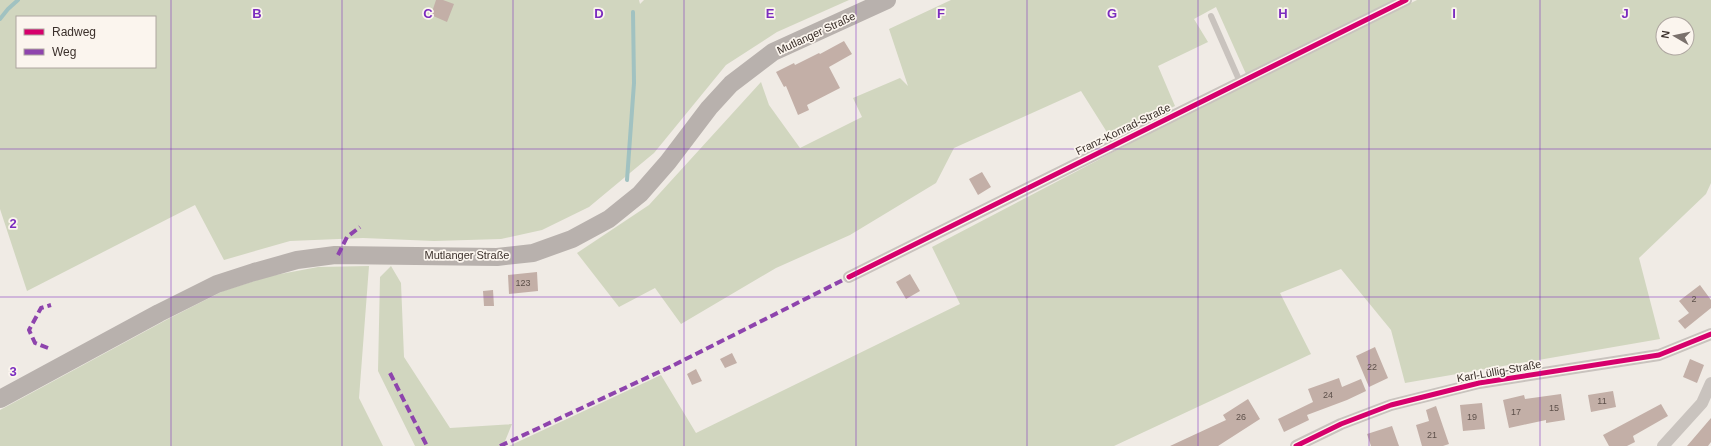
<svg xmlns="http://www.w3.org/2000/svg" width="1711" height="446" font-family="Helvetica,sans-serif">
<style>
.green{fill:#d1d6bf;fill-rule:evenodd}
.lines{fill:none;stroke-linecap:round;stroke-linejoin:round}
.stream{stroke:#a1c2c1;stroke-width:4}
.building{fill:#c3afa7}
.service{stroke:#c9c3be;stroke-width:6}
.minor{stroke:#c9c3be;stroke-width:12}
.primary{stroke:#b8b1ad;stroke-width:18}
.quiet{stroke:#8e44ad;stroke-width:4;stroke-dasharray:8 4;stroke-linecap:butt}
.cycleway-casing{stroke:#fbf5ee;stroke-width:8}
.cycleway{stroke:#d6006c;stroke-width:5}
.grid{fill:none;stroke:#7b2cbf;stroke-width:1;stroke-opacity:0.55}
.labels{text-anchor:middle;stroke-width:3.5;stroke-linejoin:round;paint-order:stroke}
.number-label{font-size:9px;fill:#5d504a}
.street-label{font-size:11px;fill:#3b302b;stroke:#fbf5ee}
.grid-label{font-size:13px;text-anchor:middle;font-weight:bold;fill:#7b2cbf;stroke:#fbf5ee;stroke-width:3.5;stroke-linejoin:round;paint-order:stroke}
</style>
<rect width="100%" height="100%" fill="#f0ebe5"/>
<path class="green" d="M0,0H639L640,4L644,0H849L777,32L726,65L654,153L589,207L542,230L501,239L434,241L363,238L290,241L224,260L195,205L27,291L0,209ZM17,17H155V67H17Z
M951,0H1395L1246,74L1216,7L1194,19L1208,42L1158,66L1175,106L1110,137L1081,91L954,148L936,183L850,235L776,268L681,324L655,288L619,307L577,253L649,205L761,82L769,105L800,148L862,117L853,98L900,78L908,86L889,29Z
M1417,0H1711V183L1706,194L1639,258L1660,339L1405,383L1391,330L1341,269L1280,293L1311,354L1114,446H509L661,375L696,433L960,304L932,247L1190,112ZM1663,24H1687V48H1663Z
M369,266L359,398L383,446H0V410L168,319L223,291L270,276L318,267Z
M391,266L401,283L404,357L450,428L512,424L503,446H415L378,371L380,277Z"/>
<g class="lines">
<path class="stream" d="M0,19L8,9L18,0
M627,180L634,83L633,12"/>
</g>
<path class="building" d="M436,0H443L454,4L447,22L431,15Z
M844,41L852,54L829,67L840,88L807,105L809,110L798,115L786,86L784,87L776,72L794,63L795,65L819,53L820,54Z
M982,172L991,187L978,195L969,179Z
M537,272L538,291L509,294L508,275Z
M910,274L920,291L906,299L896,282Z
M1700,285L1711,300V308L1685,329L1678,321L1689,313L1679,301Z
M493,290L494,306H484L483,291Z
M1375,347L1388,378L1369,387L1356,356Z
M732,353L737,363L725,368L720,359Z
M1690,359L1704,365L1697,383L1683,377Z
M696,369L702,381L692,385L687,374Z
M1339,378L1342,387L1361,379L1366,391L1347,400L1307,415L1309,420L1284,432L1278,419L1313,402L1308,389Z
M1613,391L1616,407L1591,412L1588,395Z
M1561,394L1565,420L1546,423V420L1509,428L1503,400L1524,395L1525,399Z
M1248,399L1260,419L1218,446H1170L1226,420L1223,415Z
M1482,403L1485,429L1463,431L1460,405Z
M1661,404L1668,416L1633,436L1635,442L1627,446H1609L1603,435Z
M1436,406L1449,444L1443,446H1422L1416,425L1429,421L1426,410Z
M1711,418V442L1708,446H1687Z
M1392,426L1399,446H1371L1367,434Z"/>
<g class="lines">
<path class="service" d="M1211,16L1240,82"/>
<path class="minor" d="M849,277L1406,0
M1296,446L1341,424L1391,405L1479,383L1659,355L1711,334
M1663,446L1702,403L1711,383"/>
<path class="primary" d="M0,399L159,313L217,284L254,272L297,260L335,255L497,257L533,253L572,239L609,219L640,194L668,162L709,108L731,84L773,52L887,0"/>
<path class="quiet" d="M338,255L347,237L360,227
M48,348L35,343L29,330L41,308L51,305
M390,373L427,446
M500,446L672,366L849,277"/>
<defs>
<path id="cycleway" d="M849,277L1406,0
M1296,446L1341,424L1391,405L1479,383L1659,355L1711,334"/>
</defs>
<use href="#cycleway" class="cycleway-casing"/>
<use href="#cycleway" class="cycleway"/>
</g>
<path class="grid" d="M171,0V446M342,0V446M513,0V446M684,0V446M856,0V446M1027,0V446M1198,0V446M1369,0V446M1540,0V446M0,149H1711M0,297H1711"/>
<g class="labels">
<g class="number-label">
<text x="523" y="286">123</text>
<text x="1694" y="302">2</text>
<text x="1372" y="370">22</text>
<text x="1328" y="398">24</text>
<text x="1602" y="404">11</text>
<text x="1554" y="411">15</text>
<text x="1516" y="415">17</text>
<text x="1241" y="420">26</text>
<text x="1472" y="420">19</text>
<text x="1432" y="438">21</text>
</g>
<g class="street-label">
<text transform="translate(816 33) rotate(-25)" y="4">Mutlanger Straße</text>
<text transform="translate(1123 129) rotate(-26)" y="4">Franz-Konrad-Straße</text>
<text x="467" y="259">Mutlanger Straße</text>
<text transform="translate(1499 371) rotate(-10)" y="4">Karl-Lüllig-Straße</text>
</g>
</g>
<g class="grid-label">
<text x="257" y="18">B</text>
<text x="428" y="18">C</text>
<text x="599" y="18">D</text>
<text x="770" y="18">E</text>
<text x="941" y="18">F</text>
<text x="1112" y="18">G</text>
<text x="1283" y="18">H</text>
<text x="1454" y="18">I</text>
<text x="1625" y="18">J</text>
<text x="13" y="228">2</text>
<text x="13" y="376">3</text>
</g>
<rect x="16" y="16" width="140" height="52" fill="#fbf5ee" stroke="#aea6a0"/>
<rect x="24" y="29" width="20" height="6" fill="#d6006c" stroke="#aea6a0"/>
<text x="52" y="36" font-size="12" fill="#3b302b">Radweg</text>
<rect x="24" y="49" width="20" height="6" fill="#8e44ad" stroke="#aea6a0"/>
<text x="52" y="56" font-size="12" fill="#3b302b">Weg</text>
<g transform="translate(1675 36) rotate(279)"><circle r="19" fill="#fbf5ee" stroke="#aea6a0"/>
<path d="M0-3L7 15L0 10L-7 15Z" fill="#7a716c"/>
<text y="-6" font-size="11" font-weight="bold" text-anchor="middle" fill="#3b302b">N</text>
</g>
</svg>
